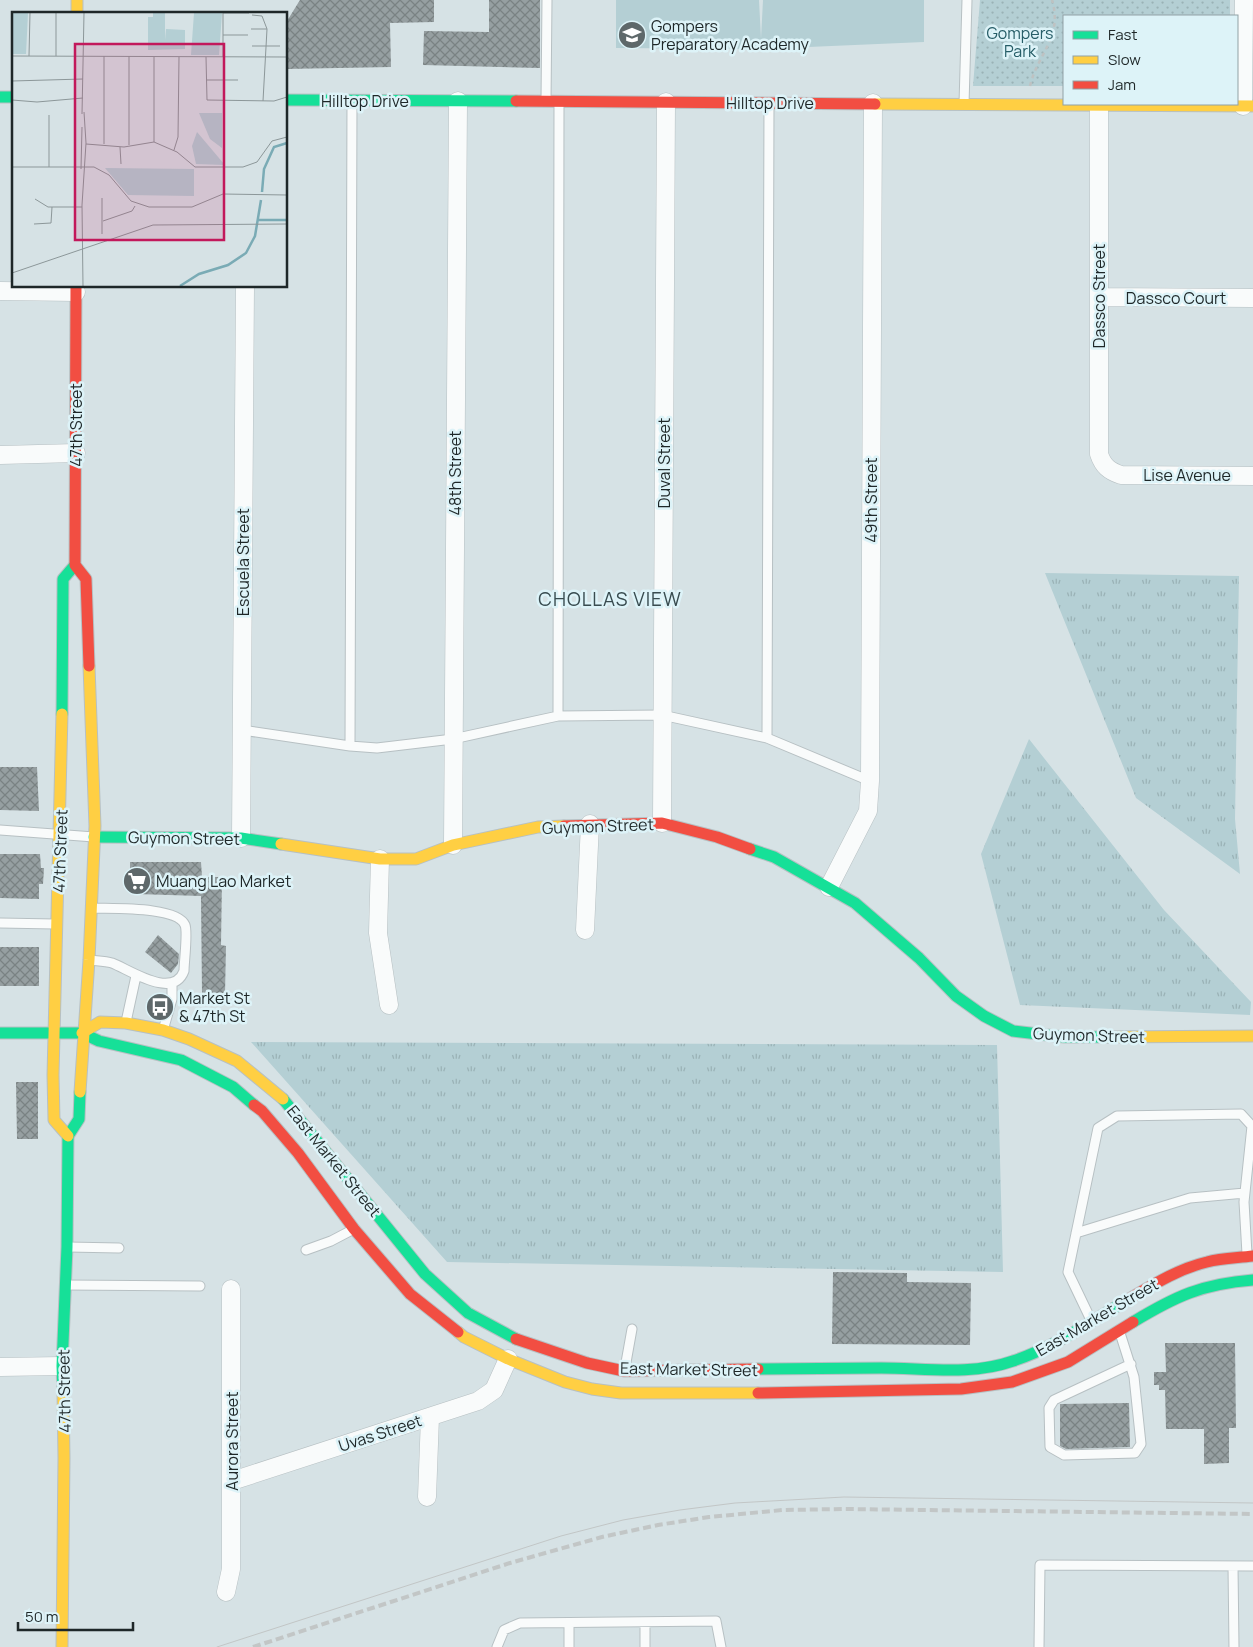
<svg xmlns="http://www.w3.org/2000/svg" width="1253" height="1647" font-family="Manrope,sans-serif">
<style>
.grass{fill:url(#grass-tufts)}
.park{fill:url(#park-dots)}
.garden{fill:#b4cfd4}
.building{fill:url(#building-cross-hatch)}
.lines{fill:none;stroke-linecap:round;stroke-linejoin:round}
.lane-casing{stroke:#b7c0c3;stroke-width:11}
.street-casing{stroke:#b7c0c3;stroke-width:19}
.fast-casing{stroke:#b7c0c3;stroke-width:13}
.slow-casing{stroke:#b7c0c3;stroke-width:13}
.jam-casing{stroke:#b7c0c3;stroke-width:13}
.path{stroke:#bec2c2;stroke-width:2.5;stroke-dasharray:4 4;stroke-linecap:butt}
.lane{stroke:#f9fbfb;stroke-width:9}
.street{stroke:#f9fbfb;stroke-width:18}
.fast{stroke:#16e098;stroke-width:11}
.slow{stroke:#ffcf43;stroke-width:11}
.jam{stroke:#f24e42;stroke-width:11}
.tram{stroke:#c2c6c6;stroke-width:1}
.rail{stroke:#c2c6c6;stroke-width:4;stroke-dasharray:8 4;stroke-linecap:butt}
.labels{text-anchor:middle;stroke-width:5;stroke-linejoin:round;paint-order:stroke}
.poi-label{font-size:16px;fill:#1e2728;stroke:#ddf3f8;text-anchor:start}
.park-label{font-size:16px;fill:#265d67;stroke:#ddf3f8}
.street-label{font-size:16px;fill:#1e2728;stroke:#ddf3f8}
.quarter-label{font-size:19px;letter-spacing:1px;fill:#394c50;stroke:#ddf3f8}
.inset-river{fill:none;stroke:#7aabb5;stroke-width:2.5}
.inset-road{fill:none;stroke:#8c9799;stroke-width:1}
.view{fill:#c2185b;fill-opacity:0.15;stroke:#c2185b;stroke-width:2.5}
.inset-edge{fill:none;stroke:#1e2728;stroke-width:2.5}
</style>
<defs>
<pattern id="grass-tufts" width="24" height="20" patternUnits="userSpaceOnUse" patternTransform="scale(1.25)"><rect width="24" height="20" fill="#b4cfd4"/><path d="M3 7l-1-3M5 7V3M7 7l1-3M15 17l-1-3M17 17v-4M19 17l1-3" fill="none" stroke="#9ab2b6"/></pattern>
<pattern id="park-dots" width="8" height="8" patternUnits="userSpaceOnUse" patternTransform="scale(1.25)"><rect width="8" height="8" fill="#b4cfd4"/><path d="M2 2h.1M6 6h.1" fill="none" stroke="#9ab2b6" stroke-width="1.8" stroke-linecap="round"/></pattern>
<pattern id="building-cross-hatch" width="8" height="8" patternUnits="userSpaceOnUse" patternTransform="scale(1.25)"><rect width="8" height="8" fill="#969fa1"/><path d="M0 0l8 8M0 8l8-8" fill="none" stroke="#7a8283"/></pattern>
</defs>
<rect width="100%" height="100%" fill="#d6e2e5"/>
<path class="grass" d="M1045,573L1239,576L1235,819L1240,874L1136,798Z
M1029,739L1164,910L1251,1002L1250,1015L1020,1005L981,854Z
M251,1042L997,1045L1003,1272L447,1262Z"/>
<path class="park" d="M980,0H1230V16H1064V86H973Z"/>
<path class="garden" d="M616,0H759L761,39L763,0H924V42L761,49L616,48Z"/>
<path class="building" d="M300,0H434V22L390,23L391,67L286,69V27L287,21Z
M489,0H540V68L423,65L424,31L489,32Z
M0,767H37L39,811L0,810Z
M0,854H40L41,868H44L43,884H39V899L0,898Z
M130,862H201L202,877H222L221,945L226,946L225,994H202L201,896L136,894V890H130Z
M158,935L179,954L178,964L171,973L145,952Z
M0,947H39V986H0Z
M16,1082H38V1139H17Z
M833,1272L907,1273V1282L971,1283L970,1345L832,1344Z
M1165,1343H1235L1236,1428H1229V1463L1204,1464V1429H1166L1165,1390H1159V1385H1154V1372H1166Z
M1129,1403L1130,1447L1066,1449L1060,1446V1404Z"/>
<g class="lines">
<defs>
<path id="lane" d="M546,101L547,0
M964,104L967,0
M558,716L559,103
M242,730L350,746L377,748L453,739L558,716L662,715L767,738L870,781
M767,738L769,103
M350,746L352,101
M0,830L94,837
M0,923L55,924
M89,960C97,961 105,961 112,963C130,970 173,1000 184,971C184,962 188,932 185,925C177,906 111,909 92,908
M126,1022L136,976
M164,1027L172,999V983
M1076,1233L1190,1198L1245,1193
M68,1247L119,1248
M306,1250L331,1241L352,1230
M65,1285L200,1286
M1091,1320L1068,1272L1098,1128L1117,1116L1241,1114L1252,1126L1244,1202L1247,1254
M1120,1333L1134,1377L1141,1444L1135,1453L1064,1455L1050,1447L1049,1408L1054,1400L1131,1364
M625,1368L632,1329
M1233,1566L1234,1647
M569,1623V1647
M497,1647L504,1630L520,1623L716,1621L721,1647
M645,1647V1622
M1039,1647L1040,1565L1253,1566"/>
<path id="street" d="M1099,105V454C1103,466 1109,471 1121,475L1253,476
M1243,106L1244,0
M0,291L76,292
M1099,297L1253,298
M0,455L76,453
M662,823L666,102
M241,838L245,286
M453,845L458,101
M380,859L378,933L389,1005
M829,887L868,811L870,781L873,103
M585,930L590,824
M0,1367L62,1366
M232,1481L478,1401L494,1390L508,1359
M427,1497L430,1417
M226,1592L231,1569V1289"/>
<path id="fast" d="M0,97H14
M286,100L516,101
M62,714L63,579L75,565
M94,837L241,838L281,844
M750,849L774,857L855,903L919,958L956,996L984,1016L1013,1031L1064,1037H1108
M0,1033H82L99,1041L181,1060L233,1087L254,1105
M283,1099L425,1274L468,1313L516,1339
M1133,1322C1176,1296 1202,1284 1253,1280
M758,1369C799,1369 840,1368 881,1368C924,1368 971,1376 1013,1361C1053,1348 1088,1323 1124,1302
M63,1392L62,1366L67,1247L68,1136L79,1119L80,1092"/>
<path id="slow" d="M77,0V14
M875,104L1253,106
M62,714L53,1075L54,1120L68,1136
M281,844L380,859H416L453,845L538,827L564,826
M82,1033L100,1022L126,1023L163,1030L189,1039L237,1061L283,1099
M1108,1037L1253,1036
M80,1092L89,960L95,826L89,666
M458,1332L464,1337L508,1359L565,1382L592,1389L621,1393H758
M62,1647L64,1458L63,1392"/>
<path id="jam" d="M516,101L875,104
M76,286L75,565L86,579L89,666
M564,826L662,823L717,837L750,849
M254,1105L262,1111L298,1153L354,1229L410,1294L458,1332
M1124,1302C1151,1286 1177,1269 1207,1262C1222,1258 1238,1258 1253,1256
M516,1339L587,1363L624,1371L758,1369
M758,1393L961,1389L1012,1382L1068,1362L1133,1322"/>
</defs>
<use href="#lane" class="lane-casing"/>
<use href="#street" class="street-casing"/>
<use href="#fast" class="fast-casing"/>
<use href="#slow" class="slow-casing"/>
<use href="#jam" class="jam-casing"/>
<path class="path" d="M1030,86C1038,53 1063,37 1052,0"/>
<use href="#lane" class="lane"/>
<use href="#street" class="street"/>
<use href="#fast" class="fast"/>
<use href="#slow" class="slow"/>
<use href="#jam" class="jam"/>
<path class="tram" d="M217,1647L561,1536L623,1520L680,1510L735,1503L844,1497L1253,1503"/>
<path class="rail" d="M253,1647L510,1563L602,1537L658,1525L709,1517L783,1510L845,1509L1253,1514"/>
</g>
<defs>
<symbol id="school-disc" viewBox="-11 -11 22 22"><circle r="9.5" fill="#5e686a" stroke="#ddf3f8"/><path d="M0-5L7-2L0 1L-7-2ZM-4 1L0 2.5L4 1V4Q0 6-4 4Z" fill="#fff"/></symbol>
<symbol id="supermarket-disc" viewBox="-11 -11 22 22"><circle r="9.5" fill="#5e686a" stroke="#ddf3f8"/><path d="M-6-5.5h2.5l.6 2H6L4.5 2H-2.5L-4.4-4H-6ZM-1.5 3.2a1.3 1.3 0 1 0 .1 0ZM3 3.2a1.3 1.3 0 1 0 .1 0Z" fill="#fff"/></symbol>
<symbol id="bus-disc" viewBox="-11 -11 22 22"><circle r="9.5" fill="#5e686a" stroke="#ddf3f8"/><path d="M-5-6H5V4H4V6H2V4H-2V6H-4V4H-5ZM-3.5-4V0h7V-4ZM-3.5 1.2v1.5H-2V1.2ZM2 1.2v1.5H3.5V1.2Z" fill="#fff"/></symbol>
</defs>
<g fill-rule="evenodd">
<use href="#school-disc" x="616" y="19" width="32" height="32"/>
<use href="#supermarket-disc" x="121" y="865" width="32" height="32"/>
<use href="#bus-disc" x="144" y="991" width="32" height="32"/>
</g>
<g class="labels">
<g class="poi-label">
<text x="651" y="32">Gompers<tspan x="651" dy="18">Preparatory Academy</tspan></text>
<text x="156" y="887">Muang Lao Market</text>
<text x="179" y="1004">Market St<tspan x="179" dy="18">&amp; 47th St</tspan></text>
</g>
<g class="park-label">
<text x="1020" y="39">Gompers<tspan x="1020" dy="18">Park</tspan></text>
</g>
<g class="street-label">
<text x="365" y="107">Hilltop Drive</text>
<text x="770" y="109">Hilltop Drive</text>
<text transform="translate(1099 296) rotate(-90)" y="6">Dassco Street</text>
<text x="1176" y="304">Dassco Court</text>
<text transform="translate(76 425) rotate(-90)" y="6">47th Street</text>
<text transform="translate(664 463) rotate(-90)" y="6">Duval Street</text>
<text transform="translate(455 473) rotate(-90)" y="6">48th Street</text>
<text x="1187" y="481">Lise Avenue</text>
<text transform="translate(871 500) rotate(-90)" y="6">49th Street</text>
<text transform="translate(243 562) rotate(-90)" y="6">Escuela Street</text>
<text transform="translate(598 826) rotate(-2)" y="6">Guymon Street</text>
<text transform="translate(184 838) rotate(1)" y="6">Guymon Street</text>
<text transform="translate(60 851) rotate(-88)" y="6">47th Street</text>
<text transform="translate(1089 1035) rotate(2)" y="6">Guymon Street</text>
<text transform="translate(334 1161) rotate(51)" y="6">East Market Street</text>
<text transform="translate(1097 1317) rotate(-30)" y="6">East Market Street</text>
<text transform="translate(689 1369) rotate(1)" y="6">East Market Street</text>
<text transform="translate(64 1391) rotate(-91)" y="6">47th Street</text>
<text transform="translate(380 1433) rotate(-18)" y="6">Uvas Street</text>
<text transform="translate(232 1441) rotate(-90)" y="6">Aurora Street</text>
</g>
<g class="quarter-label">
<text x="610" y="606">CHOLLAS VIEW</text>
</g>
</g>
<g transform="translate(12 12)">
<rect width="275" height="275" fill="#d6e2e5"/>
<path d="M187,101H210V136L198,127ZM185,120L212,152V153L184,152L180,134ZM93,156L182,157V184L116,183Z" fill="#b4cfd4"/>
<path d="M0,1H16L14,42H0Z" fill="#b4cfd4"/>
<path d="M182,1H210L207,43H179Z" fill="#b4cfd4"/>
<path d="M141,1H153V28L154,17L173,18V37L136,38V5H141Z" fill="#b4cfd4"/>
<path class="inset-river" d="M250,180L252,157L262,135L275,131M246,208H275M168,274L187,262L216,253L234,241L243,224L249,188"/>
<path class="inset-road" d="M240,3L250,4L255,17L251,89M239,17H255M211,23H236M240,34H268M0,44L275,45M17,44L18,1M44,44V1M194,45L195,88L262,89L275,85M211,45V1H237M194,68H226M0,69L71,67M0,88L25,90L71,86M70,102L72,1M142,130V45M74,132L112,135L142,130L165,140L183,155H231L245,150L260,129L275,125M92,132V44M117,133V44M108,135L109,152M162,138L166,125L167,45M0,155H82L97,163L119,189L137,195H180L211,182L275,183M37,155V103M69,157L70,115M23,187L36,195H70M91,209L120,199L123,194M22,212L39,211L40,195M90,222V186M0,261L141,213L275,212M71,274L70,193L74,131L72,100"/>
<path class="view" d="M63,32H212V228H63Z"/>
<rect width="275" height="275" class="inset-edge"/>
</g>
<rect x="1063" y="15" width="175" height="90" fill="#ddf3f8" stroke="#91a1a5"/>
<rect x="1073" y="31" width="25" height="8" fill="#16e098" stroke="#91a1a5"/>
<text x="1108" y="40" font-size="15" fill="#1e2728">Fast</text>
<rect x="1073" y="56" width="25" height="8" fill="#ffcf43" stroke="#91a1a5"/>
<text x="1108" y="65" font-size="15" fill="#1e2728">Slow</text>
<rect x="1073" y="81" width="25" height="8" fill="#f24e42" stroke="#91a1a5"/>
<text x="1108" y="90" font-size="15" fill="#1e2728">Jam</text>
<path d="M18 1622v8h115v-8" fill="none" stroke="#1e2728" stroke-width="2.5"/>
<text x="25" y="1622" font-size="15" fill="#1e2728" stroke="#ddf3f8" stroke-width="4" paint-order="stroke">50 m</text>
</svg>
